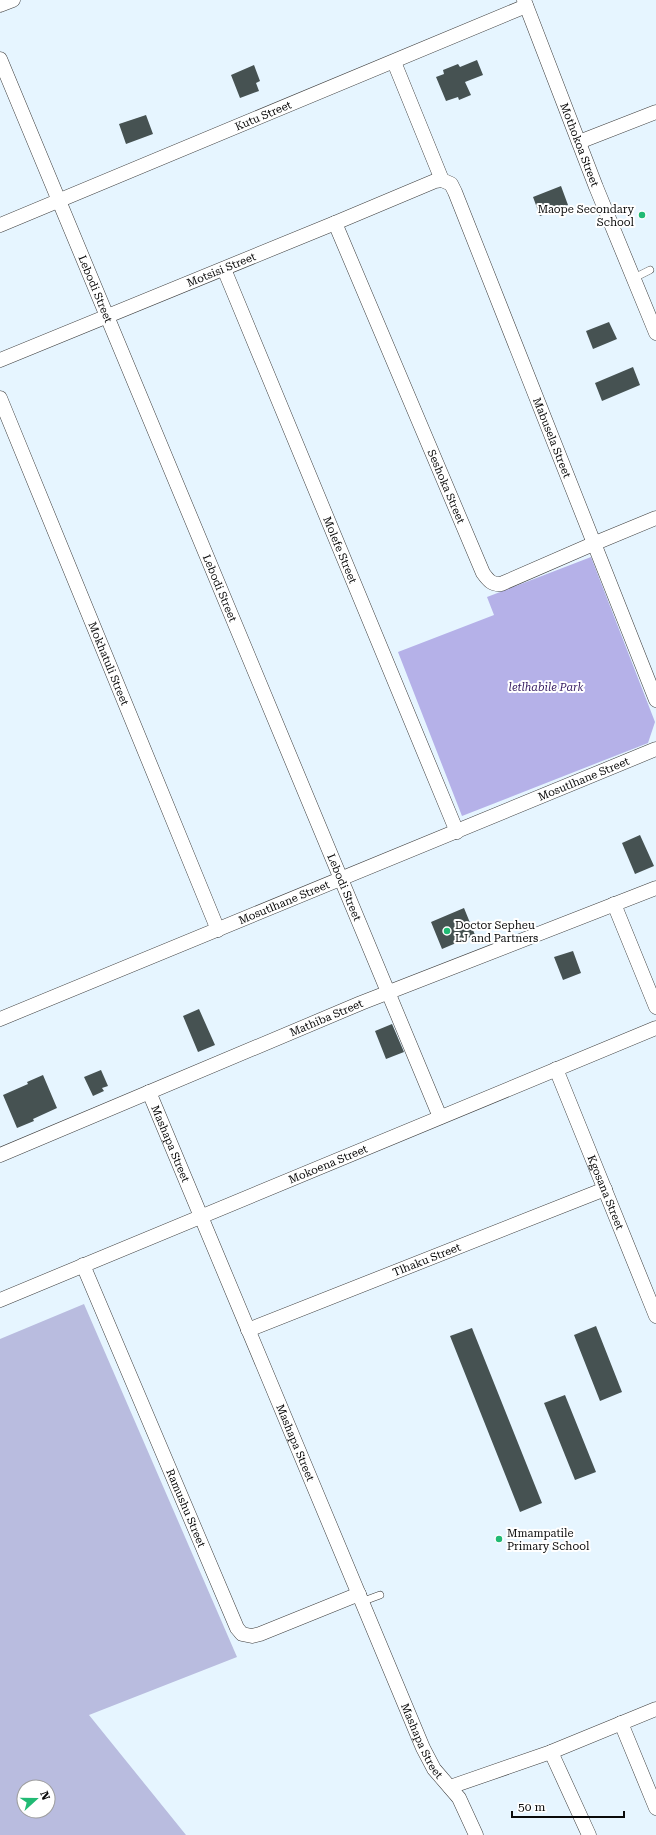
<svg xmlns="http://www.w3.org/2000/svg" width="656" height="1835" font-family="'Roboto Serif',serif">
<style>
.green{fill:#b5b1e8}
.cemetery{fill:#b9bcdf;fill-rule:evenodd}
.building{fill:#465252}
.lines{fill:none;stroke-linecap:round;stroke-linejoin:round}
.lane-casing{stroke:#3c3c3c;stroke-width:8}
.street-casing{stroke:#3c3c3c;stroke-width:15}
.lane{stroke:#fff;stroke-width:7}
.street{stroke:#fff;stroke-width:14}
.poi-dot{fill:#21ba74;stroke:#fff;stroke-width:1.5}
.labels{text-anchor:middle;stroke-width:4;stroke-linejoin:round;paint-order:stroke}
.street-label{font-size:11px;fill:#090909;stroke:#fff}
.poi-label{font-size:11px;fill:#090909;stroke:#fff;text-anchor:start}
.park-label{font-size:11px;font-style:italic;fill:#351b60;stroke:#fff}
</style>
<rect width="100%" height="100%" fill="#e6f5ff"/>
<path class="green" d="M591,557L655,722L648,743L462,816L398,652L494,615L487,597Z"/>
<path class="cemetery" d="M84,1304L237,1657L89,1715L186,1835H0V1339ZM24,1787H48V1811H24Z"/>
<path class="building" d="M477,60L483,75L465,82L471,95L459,100L458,97L446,101L436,77L444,74L443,70L458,64L460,67Z
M254,65L260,81L256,83L259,91L240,98L231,75Z
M146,115L153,134L126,144L119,124Z
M561,186L568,205L540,216L533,197Z
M609,322L617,339L593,349L586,331Z
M633,367L640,385L602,401L595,383Z
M640,835L654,866L635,874L622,843Z
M464,908L475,935L442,949L431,922Z
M573,951L581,973L563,980L554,957Z
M199,1009L215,1045L198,1052L183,1016Z
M392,1024L404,1052L386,1059L375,1031Z
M101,1070L108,1086L102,1088L104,1091L93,1096L84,1077Z
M43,1075L57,1108L33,1119L34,1121L17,1128L3,1095L28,1084L27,1082Z
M596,1326L622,1392L600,1401L574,1335Z
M472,1328L542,1503L520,1512L450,1336Z
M565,1395L596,1472L575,1480L544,1403Z"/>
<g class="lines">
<defs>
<path id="lane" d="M634,278L650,270
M361,1602L380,1595"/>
<g id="street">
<path id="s1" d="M524,0L596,187L656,333"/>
<path d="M0,5L13,0"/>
<path id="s2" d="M0,59L440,1117"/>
<path d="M394,62L442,180"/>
<path d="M579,142L656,112"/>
<path id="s3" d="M442,180L451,184L455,192L656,700"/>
<path id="s4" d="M335,223L483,573C488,580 492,585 501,584L593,544L656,518"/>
<path id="s5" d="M0,225L526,6"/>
<path id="s6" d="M224,269L457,832"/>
<path id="s7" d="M0,360L335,223L435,181L442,180"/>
<path id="s8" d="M0,398L218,930"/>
<path d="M614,904L656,1007"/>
<path id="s9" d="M0,1019L656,749"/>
<path id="s10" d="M556,1069L656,1316"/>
<path id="s11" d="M149,1092L423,1748L434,1769L459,1798L476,1835"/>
<path id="s12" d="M0,1155L361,1003L656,888"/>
<path id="s13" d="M83,1265L237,1628L242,1634L252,1636L260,1634L359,1594"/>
<path id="s14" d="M0,1300L656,1028"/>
<path id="s15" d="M248,1330L605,1189"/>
<path d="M621,1723L656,1808"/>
<path d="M551,1752L589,1835"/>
<path d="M450,1787L551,1752L656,1709"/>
</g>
</defs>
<use href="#lane" class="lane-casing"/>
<use href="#street" class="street-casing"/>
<use href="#lane" class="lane"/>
<use href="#street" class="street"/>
</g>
<g class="poi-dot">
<circle cx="642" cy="215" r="4"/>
<circle cx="447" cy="931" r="4"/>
<circle cx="499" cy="1539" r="4"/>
</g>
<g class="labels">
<g class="street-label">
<text dy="4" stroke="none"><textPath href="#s5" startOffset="285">Kutu Street</textPath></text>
<text dy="4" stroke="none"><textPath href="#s1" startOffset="155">Mothokoa Street</textPath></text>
<text dy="4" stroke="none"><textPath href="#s7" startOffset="239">Motsisi Street</textPath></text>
<text dy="4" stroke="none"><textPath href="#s2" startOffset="249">Lebodi Street</textPath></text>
<text dy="4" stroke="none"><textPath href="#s3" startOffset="283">Mabusela Street</textPath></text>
<text dy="4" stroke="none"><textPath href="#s4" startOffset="286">Seshoka Street</textPath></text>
<text dy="4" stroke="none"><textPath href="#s6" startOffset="304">Molefe Street</textPath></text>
<text dy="4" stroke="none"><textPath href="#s2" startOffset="573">Lebodi Street</textPath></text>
<text dy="4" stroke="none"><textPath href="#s8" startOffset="287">Mokhatuli Street</textPath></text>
<text dy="4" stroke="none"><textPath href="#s9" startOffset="631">Mosutlhane Street</textPath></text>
<text dy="4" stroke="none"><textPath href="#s2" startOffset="897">Lebodi Street</textPath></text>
<text dy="4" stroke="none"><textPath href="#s9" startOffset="307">Mosutlhane Street</textPath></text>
<text dy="4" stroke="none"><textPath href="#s12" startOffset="354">Mathiba Street</textPath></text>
<text dy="4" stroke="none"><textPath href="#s11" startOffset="56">Mashapa Street</textPath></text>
<text dy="4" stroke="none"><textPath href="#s14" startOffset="355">Mokoena Street</textPath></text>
<text dy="4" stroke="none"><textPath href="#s10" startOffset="133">Kgosana Street</textPath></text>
<text dy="4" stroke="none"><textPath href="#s15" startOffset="192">Tlhaku Street</textPath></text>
<text dy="4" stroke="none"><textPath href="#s11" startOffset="380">Mashapa Street</textPath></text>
<text dy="4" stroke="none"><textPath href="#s13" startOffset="264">Ramushu Street</textPath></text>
<text dy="4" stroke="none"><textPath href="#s11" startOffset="704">Mashapa Street</textPath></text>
</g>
<g class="poi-label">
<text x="634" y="213" text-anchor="end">Maope Secondary<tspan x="634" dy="13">School</tspan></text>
<text x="455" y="929">Doctor Sepheu<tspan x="455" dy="13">LJ and Partners</tspan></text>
<text x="507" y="1537">Mmampatile<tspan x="507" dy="13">Primary School</tspan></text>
</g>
<g class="park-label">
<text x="546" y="691">letlhabile Park</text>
</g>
</g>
<g transform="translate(36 1799) rotate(69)"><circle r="19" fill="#ffffff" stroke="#9d9d9d"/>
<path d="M0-3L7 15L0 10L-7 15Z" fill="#21ba74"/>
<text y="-6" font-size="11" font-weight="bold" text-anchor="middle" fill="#090909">N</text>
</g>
<path d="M512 1811v6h112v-6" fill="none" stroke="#090909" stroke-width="2"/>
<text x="518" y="1811" font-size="12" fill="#090909" stroke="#ffffff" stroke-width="3" paint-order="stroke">50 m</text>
</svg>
